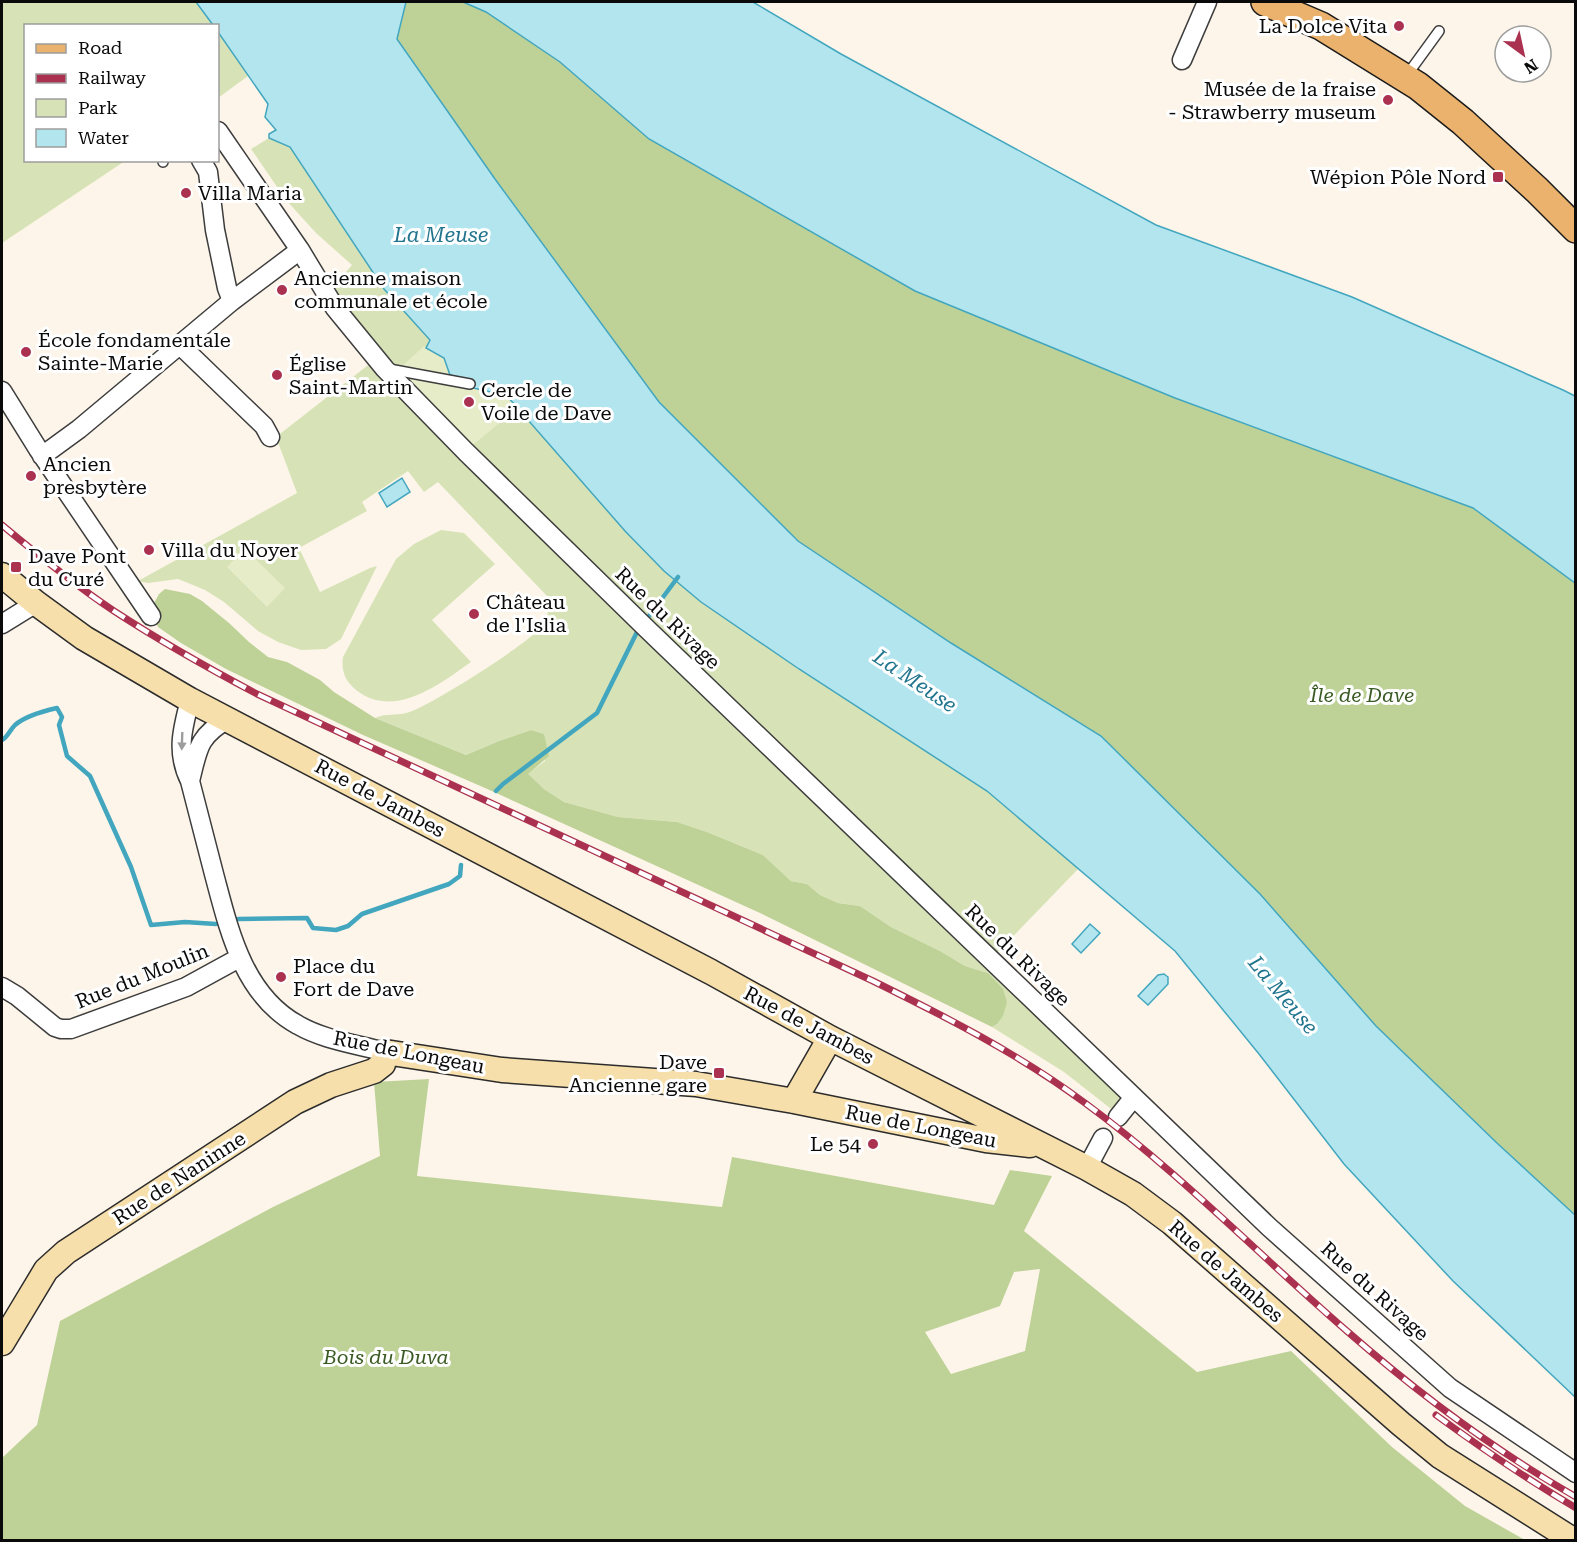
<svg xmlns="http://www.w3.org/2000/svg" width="1577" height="1542" font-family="'Roboto Serif',serif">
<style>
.green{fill:#d7e3b7}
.forest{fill:#bed298;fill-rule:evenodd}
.pitch{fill:#e6ebc8}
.water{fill:#b3e5ef;stroke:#42a6be;stroke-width:1.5}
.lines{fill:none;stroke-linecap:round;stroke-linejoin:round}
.stream{stroke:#42a6be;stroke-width:4.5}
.lane-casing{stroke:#3d3d3d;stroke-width:12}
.street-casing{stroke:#3d3d3d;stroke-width:21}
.secondary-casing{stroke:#2c2c2c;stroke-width:27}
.primary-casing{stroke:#1b1b1b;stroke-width:30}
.lane{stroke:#fff;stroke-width:9}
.street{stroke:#fff;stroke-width:18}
.secondary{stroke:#f7dfab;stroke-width:24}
.primary{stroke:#eab26c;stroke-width:27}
.rail-casing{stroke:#ab3150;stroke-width:7}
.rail{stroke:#fff;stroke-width:4.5;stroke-dasharray:14;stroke-linecap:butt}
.oneway{fill:#9d9d9d}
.poi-dot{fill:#ab3150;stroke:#fff;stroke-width:2}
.labels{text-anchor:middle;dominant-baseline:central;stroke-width:6;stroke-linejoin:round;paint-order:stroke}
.poi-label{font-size:20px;fill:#0a0a0a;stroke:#fff;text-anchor:start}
.street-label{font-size:20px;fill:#0a0a0a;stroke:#fff}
.park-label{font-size:20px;font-style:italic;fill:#395a22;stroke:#fff}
.water-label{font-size:21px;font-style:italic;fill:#21758e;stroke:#fff}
</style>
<rect width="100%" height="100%" fill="#fdf5e9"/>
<path class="green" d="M 2,2 L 196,2 L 213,25 L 26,26 L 26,160 L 125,161 L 2,243 Z
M 218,32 L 248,76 L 218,98 Z
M 269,138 L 290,147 L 384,289 L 431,340 L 507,396 L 625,531 L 664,571 L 701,602 L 799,669 L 987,791 L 1079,868 L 995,955 L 469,448 L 383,353 L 333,290 L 332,288 L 352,265 L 316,233 L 286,200 L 251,149 Z
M 372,362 L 1125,1098 L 1115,1112 L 1064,1072 L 992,1027 L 997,1024 L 988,973 L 965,966 L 940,951 L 891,927 L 860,906 L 838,903 L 820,895 L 807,884 L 791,881 L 763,855 L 707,832 L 677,822 L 618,817 L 564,802 L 544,789 L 527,774 L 545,761 L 544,734 L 531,730 L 499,741 L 466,755 L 375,718 C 385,713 396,716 406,713 C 426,709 536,639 545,623 C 549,613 548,606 547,596 L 438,482 L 424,492 L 408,471 L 362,502 L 367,511 L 299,548 L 320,592 L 370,568 L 377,566 L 341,639 L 326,649 L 301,650 L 278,642 L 258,631 L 224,602 L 205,590 L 188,583 L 178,579 L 148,583 L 138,581 L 297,493 L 276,437 Z
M 441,530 L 464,533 L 495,564 L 432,620 L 471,662 C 440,684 394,720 356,690 C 345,681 341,671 343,657 L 396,559 L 414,544 Z"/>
<path class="forest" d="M 406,2 L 463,2 L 486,12 L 560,62 L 1175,398 L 1473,508 L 1575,583 L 1575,1215 L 1498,1144 L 1376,1026 L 1260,894 L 1101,736 L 951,643 L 798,541 L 659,402 L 495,179 L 397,38 Z
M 165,589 L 190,594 L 202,601 L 229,623 L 249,642 L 268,657 L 287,662 L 320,680 L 334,692 L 375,718 L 466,755 L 499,741 L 531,730 L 544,734 L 549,756 L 528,774 L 544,789 L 564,802 L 618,817 L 677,822 L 707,832 L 763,855 L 791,881 L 807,884 L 820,895 L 838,903 L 860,906 L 891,927 L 940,951 L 965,966 L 988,973 L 1003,989 L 1007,1002 L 1003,1016 L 997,1024 L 992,1027 L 760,913 L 485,788 L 363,735 L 226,669 L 181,643 L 158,627 L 153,616 L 153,605 L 159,594 Z
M 429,1079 L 417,1176 L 722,1207 L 732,1157 L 994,1205 L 1010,1170 L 1052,1176 L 1024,1231 L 1197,1372 L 1291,1351 L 1392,1447 L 1465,1506 L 1525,1540 L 2,1540 L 2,1458 L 37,1425 L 60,1321 L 273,1207 L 380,1156 L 374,1082 ZM 1040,1269 L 1025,1351 L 951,1374 L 925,1332 L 1000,1306 L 1014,1272 Z"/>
<path class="pitch" d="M 424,346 L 444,358 L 470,380 L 470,387 L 507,396 L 518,408 L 469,448 L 400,377 L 400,368 Z
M 245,549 L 285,588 L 267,607 L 227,567 Z"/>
<path class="water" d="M 196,2 L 406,2 L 397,39 L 495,179 L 659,402 L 798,541 L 951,643 L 1101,736 L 1260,894 L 1376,1026 L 1498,1144 L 1575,1215 L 1575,1397 L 1453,1281 L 1344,1164 L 1259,1054 L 1175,951 L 987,791 L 799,669 L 701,602 L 664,571 L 625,531 L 507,396 L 469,387 L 470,380 L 450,375 L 444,358 L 426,348 L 430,340 L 384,289 L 290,147 L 269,138 L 269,134 L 276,130 L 265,117 L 268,104 L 218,32 L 218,26 L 213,25 Z
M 463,2 L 753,2 L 841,54 L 1156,225 L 1352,297 L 1563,390 L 1575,396 L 1575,583 L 1473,508 L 1175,398 L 915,291 L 649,139 L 560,62 L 486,12 Z
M 402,478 L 410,492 L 387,507 L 379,493 Z
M 1090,924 L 1100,933 L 1081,953 L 1072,944 Z
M 1164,974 L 1168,977 L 1168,984 L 1148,1005 L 1138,996 L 1158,975 Z"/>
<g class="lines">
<path class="stream" d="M 649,616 L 678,577
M 2,740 C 8,737 9,731 15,725 C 25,716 44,711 57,708 L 62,717 L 59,725 L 67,756 L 90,776 L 131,867 L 151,925 L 185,922 L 216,924
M 496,791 L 503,784 L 597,713 L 638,630
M 238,919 L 307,918 L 313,928 L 336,930 L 348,926 L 362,914 L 449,884 L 460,876 L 461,865"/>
<g class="lane-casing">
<path id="lane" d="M 1407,75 L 1439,31
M 163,160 L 163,162
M 389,369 L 470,384"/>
</g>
<g class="street-casing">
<path id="street" d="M 1182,60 L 1207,2
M 218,131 L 300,250 L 335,308 L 385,369 L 466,452 L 646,628 L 1269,1227 L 1450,1388 L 1576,1473
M 201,160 L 208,172 L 215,230 L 227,288 L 232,301
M 180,345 L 264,426 L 270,437
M 2,391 L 38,449 L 151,616
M 42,456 L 79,429 L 232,301 L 300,250
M 2,624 L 36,603
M 190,700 C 182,730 176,753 190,781 C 198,812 206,843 214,874 C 229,930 243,995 298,1025 C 324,1040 356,1044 385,1052
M 190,781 C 198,749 198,736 228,719
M 2,987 L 17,996 L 55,1027 L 61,1029 L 71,1029 L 186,987 L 239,958
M 1118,1117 L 1134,1097
M 1087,1168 L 1103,1138"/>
</g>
<g class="secondary-casing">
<path id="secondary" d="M 2,575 L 36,603 L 84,638 L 190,700 L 711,972 L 830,1038 L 1087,1168 L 1133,1194 L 1172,1223 L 1401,1424 L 1440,1456 L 1573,1540
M 794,1101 L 830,1038
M 2,1343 L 46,1270 L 66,1252 L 295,1102 L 331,1085 L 374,1071 L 383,1064 L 385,1052 L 502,1070 L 696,1084 L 794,1101 L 986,1140 L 1030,1145"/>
</g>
<g class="primary-casing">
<path id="primary" d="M 1265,2 L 1321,26 L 1418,86 L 1463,122 L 1537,190 L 1576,229"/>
</g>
<use href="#lane" class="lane"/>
<use href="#street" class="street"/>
<use href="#secondary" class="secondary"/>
<use href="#primary" class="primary"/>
<g class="rail-casing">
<path id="rail" d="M 2,525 C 38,555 75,585 114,611 C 160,641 208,668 257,694 L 873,981 C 946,1017 1019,1054 1085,1103 C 1179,1172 1260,1256 1348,1332 C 1419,1394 1494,1450 1576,1497
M 1436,1415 C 1481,1448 1527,1479 1576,1508"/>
</g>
<use href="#rail" class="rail"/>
</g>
<defs><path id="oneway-solid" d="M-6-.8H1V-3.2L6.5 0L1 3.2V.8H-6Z" transform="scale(1.5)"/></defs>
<use class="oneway" href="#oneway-solid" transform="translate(182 741) rotate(92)"/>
<g class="poi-dot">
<circle cx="1399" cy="26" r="6"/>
<circle cx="1388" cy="100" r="6"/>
<rect x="1492" y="171" width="12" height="12" rx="3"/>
<circle cx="186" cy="193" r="6"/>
<circle cx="282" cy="290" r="6"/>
<circle cx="26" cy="352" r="6"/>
<circle cx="277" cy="375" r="6"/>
<circle cx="469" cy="402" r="6"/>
<circle cx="31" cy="476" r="6"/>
<circle cx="149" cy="550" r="6"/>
<rect x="10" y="561" width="12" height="12" rx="3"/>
<circle cx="474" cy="614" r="6"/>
<circle cx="281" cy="977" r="6"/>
<rect x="713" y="1067" width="12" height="12" rx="3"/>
<circle cx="873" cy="1144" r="6"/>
</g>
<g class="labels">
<g class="poi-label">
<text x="1387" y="26" text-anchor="end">La Dolce Vita</text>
<text x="1376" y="89" text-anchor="end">Musée de la fraise<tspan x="1376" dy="23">- Strawberry museum</tspan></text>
<text x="1486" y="177" text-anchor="end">Wépion Pôle Nord</text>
<text x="198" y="193">Villa Maria</text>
<text x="294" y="278">Ancienne maison<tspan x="294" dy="23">communale et école</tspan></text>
<text x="38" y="340">École fondamentale<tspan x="38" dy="23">Sainte-Marie</tspan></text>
<text x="289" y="364">Église<tspan x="289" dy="23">Saint-Martin</tspan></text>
<text x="481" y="390">Cercle de<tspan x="481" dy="23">Voile de Dave</tspan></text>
<text x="43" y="464">Ancien<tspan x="43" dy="23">presbytère</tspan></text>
<text x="161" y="550">Villa du Noyer</text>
<text x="28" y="556">Dave Pont<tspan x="28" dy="23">du Curé</tspan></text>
<text x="486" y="602">Château<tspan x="486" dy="23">de l'Islia</tspan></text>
<text x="293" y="966">Place du<tspan x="293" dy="23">Fort de Dave</tspan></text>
<text x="707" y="1062" text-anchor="end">Dave<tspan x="707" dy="23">Ancienne gare</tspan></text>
<text x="861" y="1144" text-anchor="end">Le 54</text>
</g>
<g class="street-label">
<text transform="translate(668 618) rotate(44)">Rue du Rivage</text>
<text transform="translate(380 798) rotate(28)">Rue de Jambes</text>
<text transform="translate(1018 955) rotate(44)">Rue du Rivage</text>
<text transform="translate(142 976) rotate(-22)">Rue du Moulin</text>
<text transform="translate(809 1025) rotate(28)">Rue de Jambes</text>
<text transform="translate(409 1052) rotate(11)">Rue de Longeau</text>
<text transform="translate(921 1126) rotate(11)">Rue de Longeau</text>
<text transform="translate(179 1178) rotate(-33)">Rue de Naninne</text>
<text transform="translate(1226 1271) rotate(41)">Rue de Jambes</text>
<text transform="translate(1375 1291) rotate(42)">Rue du Rivage</text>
</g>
<g class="park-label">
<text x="1362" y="695">Île de Dave</text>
<text x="386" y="1357">Bois du Duva</text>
</g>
<g class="water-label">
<text x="441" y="235">La Meuse</text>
<text transform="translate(915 681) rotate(34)">La Meuse</text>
<text transform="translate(1283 995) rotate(50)">La Meuse</text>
</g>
</g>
<rect width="1577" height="1542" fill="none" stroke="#0a0a0a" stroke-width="6"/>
<rect x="24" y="24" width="195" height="138" fill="#ffffff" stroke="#9d9d9d" stroke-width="1.5"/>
<rect x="36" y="44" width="30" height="9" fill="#eab26c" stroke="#9d9d9d" stroke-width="1.5"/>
<text x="78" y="54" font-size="18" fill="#0a0a0a">Road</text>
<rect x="36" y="74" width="30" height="9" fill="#ab3150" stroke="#9d9d9d" stroke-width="1.5"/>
<text x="78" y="84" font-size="18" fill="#0a0a0a">Railway</text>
<rect x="36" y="99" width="30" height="18" fill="#d7e3b7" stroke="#9d9d9d" stroke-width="1.5"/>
<text x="78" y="114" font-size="18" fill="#0a0a0a">Park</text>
<rect x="36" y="129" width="30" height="18" fill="#b3e5ef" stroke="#9d9d9d" stroke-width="1.5"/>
<text x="78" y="144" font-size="18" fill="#0a0a0a">Water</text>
<g transform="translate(1523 54) rotate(147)"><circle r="28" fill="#ffffff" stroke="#9d9d9d" stroke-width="1.5"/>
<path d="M0-4.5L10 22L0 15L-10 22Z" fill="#ab3150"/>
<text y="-9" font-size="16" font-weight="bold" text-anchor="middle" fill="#0a0a0a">N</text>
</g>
</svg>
